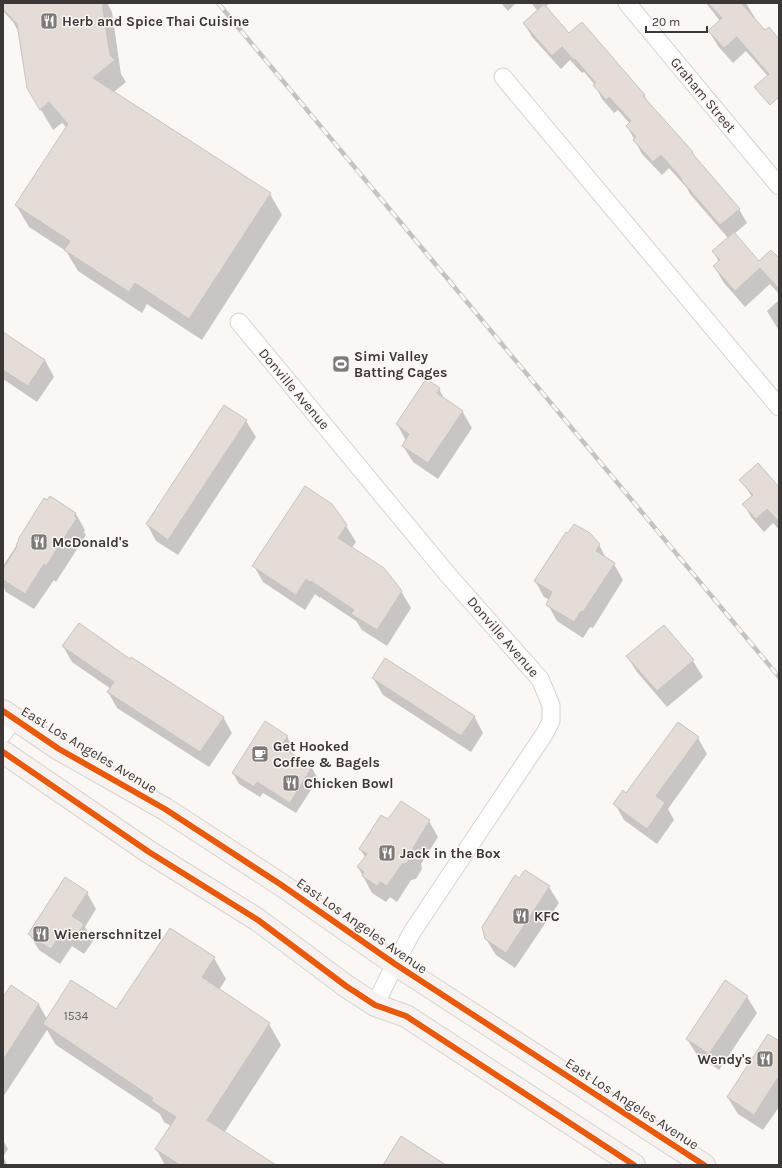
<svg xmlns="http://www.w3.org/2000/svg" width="782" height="1168" font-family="Karla,sans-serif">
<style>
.shadow{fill:#0003}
.building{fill:#e4ddd7;stroke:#c6c3c1}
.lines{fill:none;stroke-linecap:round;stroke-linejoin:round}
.street-casing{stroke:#d6d3d1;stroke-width:19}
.primary-casing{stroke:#d6d4d3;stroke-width:24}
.street{stroke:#fefefe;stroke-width:17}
.primary{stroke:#f7f2ef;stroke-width:22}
.rail-casing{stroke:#c4c3c3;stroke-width:4.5}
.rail{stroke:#fdf6f3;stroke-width:3;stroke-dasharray:9;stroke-linecap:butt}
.cycleway-casing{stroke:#fdf6f3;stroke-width:8}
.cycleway{stroke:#e8590c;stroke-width:6}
.labels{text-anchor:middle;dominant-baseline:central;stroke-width:3;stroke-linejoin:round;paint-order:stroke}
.number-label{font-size:12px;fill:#64605e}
.poi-label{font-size:14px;font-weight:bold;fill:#3a3736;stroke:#fdf6f3;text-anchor:start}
.street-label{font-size:14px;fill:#3a3736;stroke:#fdf6f3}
</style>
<rect width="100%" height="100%" fill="#fbf7f5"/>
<path class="shadow" d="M 3,3 L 107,3 L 112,12 L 121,74 L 126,82 L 114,92 L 270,194 L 282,215 L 202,340 L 147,304 L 142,313 L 78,271 L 66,251 L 29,227 L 16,205 L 67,128 L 62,123 L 53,130 L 28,88 L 20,34 L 13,22 L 3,11 Z
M 501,3 L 516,3 L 508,11 Z
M 531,3 L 550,3 L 545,7 L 569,34 L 582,23 L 644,95 L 649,104 L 693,153 L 696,159 L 739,209 L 747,223 L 734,234 L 759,262 L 779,260 L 779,294 L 770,284 L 745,307 L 724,283 L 714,266 L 719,262 L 713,251 L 728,238 L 690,194 L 687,188 L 669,168 L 662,175 L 642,154 L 627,126 L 630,124 L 618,110 L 614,113 L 602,99 L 595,85 L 584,72 L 582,73 L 570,60 L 561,69 L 532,37 L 524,23 L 538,11 Z
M 706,3 L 746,3 L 755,18 L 753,19 L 765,32 L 777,38 L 779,37 L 779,89 L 746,51 L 733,63 L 718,46 L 709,31 L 720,21 Z
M 779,300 L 779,331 L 767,311 Z
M 3,331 L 5,334 L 45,360 L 54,377 L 37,402 L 3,379 Z
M 439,389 L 445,400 L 462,411 L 472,428 L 438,479 L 413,462 L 403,446 L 406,441 L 397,424 Z
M 246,421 L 256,437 L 178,555 L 156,541 L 147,524 Z
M 741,480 L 779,488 L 779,530 L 773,523 L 764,532 L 751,517 L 744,504 L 752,497 Z
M 76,514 L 85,530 L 84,532 L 86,535 L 56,582 L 54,580 L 34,609 L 6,592 L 3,586 L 3,566 L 20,540 Z
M 346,526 L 356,542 L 352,548 L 401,591 L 411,608 L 387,646 L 362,630 L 356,621 L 320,597 L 320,598 L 315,594 L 305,610 L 263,582 L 254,566 Z
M 599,545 L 607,560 L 614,564 L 623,580 L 593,628 L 590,627 L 583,638 L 557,621 L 548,605 L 550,600 L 544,597 L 535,581 Z
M 63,646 L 130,660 L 223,717 L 232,733 L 209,767 L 117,708 L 108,692 L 111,689 L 72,662 Z
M 627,656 L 693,661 L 703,677 L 667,707 L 637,672 Z
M 373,678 L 474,716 L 483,733 L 471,752 L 383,695 Z
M 287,737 L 293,748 L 290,753 L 312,768 L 318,779 L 296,813 L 263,793 L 260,797 L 239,784 L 233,773 Z
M 698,738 L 707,754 L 668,809 L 674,820 L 657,844 L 624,820 L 615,804 Z
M 389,821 L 429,821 L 438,837 L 421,864 L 422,869 L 416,879 L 411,880 L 397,902 L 390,897 L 386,902 L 372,893 L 358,867 L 365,857 L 360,849 Z
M 519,879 L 549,887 L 559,903 L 515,968 L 496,955 L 486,939 Z
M 87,893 L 96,909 L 85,927 L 93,941 L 84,954 L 72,946 L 60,964 L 39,950 L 29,934 Z
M 214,958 L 226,979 L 219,990 L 269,1024 L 281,1045 L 224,1133 L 272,1165 L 165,1165 L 156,1149 L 171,1126 L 164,1122 L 160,1114 L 56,1045 L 47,1030 L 3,1097 L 3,999 L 11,986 L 39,1005 L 47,1019 L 116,1010 Z
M 747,997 L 757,1013 L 719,1070 L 697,1055 L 687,1039 Z
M 779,1042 L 779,1107 L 763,1130 L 738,1114 L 728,1098 Z
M 3,1140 L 8,1149 L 3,1157 L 7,1164 L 7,1165 L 3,1165 Z"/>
<path class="building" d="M 3,3 L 102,3 L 110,55 L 115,60 L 93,78 L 271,193 L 189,319 L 135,283 L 129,292 L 64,250 L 70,241 L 15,205 L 68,124 L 49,102 L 40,110 L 27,88 L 17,24 L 3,9 Z
M 708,3 L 741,3 L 765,30 L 769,27 L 779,39 L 779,97 L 770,105 L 754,87 L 769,74 L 737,37 L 724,48 L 708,31 L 722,18 Z
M 544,4 L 569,33 L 582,22 L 645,95 L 643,96 L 693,152 L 692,153 L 740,209 L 720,225 L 681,180 L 682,179 L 661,155 L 653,162 L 633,140 L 636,137 L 626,126 L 631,121 L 609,97 L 606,100 L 593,85 L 596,83 L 575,59 L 574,60 L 562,47 L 552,56 L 523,23 Z
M 734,232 L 759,261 L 771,250 L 779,258 L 779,289 L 760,268 L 735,291 L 713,266 L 720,260 L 712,251 Z
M 3,332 L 45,360 L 28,386 L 3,370 Z
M 426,379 L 440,388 L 437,393 L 463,411 L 428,463 L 402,446 L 409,434 L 396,424 Z
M 224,405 L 247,420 L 168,540 L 146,524 Z
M 758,463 L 779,487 L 779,522 L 767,509 L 756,519 L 742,504 L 753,495 L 739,480 Z
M 305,486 L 332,504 L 347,525 L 338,538 L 384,568 L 402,591 L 377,630 L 351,614 L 354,610 L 311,581 L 310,582 L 306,579 L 296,595 L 252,566 Z
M 50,496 L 76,513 L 74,516 L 77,518 L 46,566 L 44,564 L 25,594 L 3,580 L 3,569 L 17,546 L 16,545 L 19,540 L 18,539 L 19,538 L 44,498 L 47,500 Z
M 574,524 L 590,533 L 600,544 L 596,551 L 615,563 L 583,612 L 581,611 L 574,622 L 546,605 L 552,592 L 534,581 L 566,532 L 568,533 Z
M 79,623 L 130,659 L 131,657 L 224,717 L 200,752 L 107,692 L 114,682 L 62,646 Z
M 664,625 L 694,660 L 657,691 L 626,656 Z
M 385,658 L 475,716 L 461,736 L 372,678 Z
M 265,721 L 288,736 L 281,746 L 312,767 L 290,803 L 257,782 L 254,787 L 232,773 Z
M 678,722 L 699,737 L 656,796 L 665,803 L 647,829 L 613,804 L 623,790 L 626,793 Z
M 401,801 L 430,820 L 413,848 L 413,852 L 407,863 L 402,864 L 387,886 L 380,882 L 377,886 L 362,876 L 364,872 L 357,867 L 367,854 L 359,849 L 381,815 L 388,819 Z
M 525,870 L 550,886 L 506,953 L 485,939 L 482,927 L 515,875 L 519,878 Z
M 65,877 L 88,892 L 72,916 L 84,924 L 75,938 L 63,930 L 51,949 L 28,934 Z
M 170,928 L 215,957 L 202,977 L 270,1023 L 207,1120 L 276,1165 L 180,1165 L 155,1149 L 176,1117 L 151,1101 L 153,1098 L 43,1024 L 71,980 L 116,1009 Z
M 725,980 L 748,996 L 709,1054 L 686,1039 Z
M 11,985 L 39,1004 L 3,1060 L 3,997 Z
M 768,1034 L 779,1041 L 779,1076 L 754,1115 L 727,1097 Z
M 401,1136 L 446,1165 L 383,1165 Z"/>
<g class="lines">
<g class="street-casing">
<path id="street" d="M 627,3 L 779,186
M 503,77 L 779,407
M 239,322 L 449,576 L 540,679 L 551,705 L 551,721 L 545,733 L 412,932 L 395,964 L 375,1005
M 3,734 L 13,718"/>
</g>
<g class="primary-casing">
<path id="primary" d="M 3,711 L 59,749 L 165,809 L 280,884 L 395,964 L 704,1165
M 3,752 L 149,852 L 258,920 L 346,986 L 375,1005 L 406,1016 L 634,1165"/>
</g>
<use href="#street" class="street"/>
<use href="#primary" class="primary"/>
<g class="rail-casing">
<path id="rail" d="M 218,3 L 779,677"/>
</g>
<use href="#rail" class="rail"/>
<g class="cycleway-casing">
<path id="cycleway" d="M 3,711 L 59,749 L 165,809 L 280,884 L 395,964 L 704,1165
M 3,752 L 149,852 L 258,920 L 346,986 L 375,1005 L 406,1016 L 634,1165"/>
</g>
<use href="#cycleway" class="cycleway"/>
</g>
<defs>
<g id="restaurant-square" transform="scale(0.9)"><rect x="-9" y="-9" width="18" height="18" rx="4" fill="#7e7a79" stroke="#fdf6f3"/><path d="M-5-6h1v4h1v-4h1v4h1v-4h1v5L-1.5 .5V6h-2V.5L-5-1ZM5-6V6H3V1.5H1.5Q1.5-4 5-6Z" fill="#fff"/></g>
<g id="stadium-square" transform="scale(0.9)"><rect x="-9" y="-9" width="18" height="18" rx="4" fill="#7e7a79" stroke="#fdf6f3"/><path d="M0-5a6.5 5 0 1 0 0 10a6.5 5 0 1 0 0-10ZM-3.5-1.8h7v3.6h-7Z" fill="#fff"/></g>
<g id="cafe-square" transform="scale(0.9)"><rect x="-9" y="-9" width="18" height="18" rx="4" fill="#7e7a79" stroke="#fdf6f3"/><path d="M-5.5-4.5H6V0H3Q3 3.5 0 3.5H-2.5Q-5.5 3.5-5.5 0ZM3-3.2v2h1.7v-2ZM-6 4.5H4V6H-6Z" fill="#fff"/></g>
</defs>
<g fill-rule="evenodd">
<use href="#restaurant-square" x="49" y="21"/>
<use href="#stadium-square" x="341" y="364"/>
<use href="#restaurant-square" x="39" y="542"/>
<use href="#cafe-square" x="260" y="754"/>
<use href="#restaurant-square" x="291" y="783"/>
<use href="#restaurant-square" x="387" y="853"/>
<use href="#restaurant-square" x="521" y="916"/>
<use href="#restaurant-square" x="41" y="934"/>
<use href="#restaurant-square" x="765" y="1059"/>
</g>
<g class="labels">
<g class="number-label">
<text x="76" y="1016">1534</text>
</g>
<g class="poi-label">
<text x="62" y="21">Herb and Spice Thai Cuisine</text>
<text x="354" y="356">Simi Valley<tspan x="354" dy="16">Batting Cages</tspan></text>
<text x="52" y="542">McDonald's</text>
<text x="273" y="746">Get Hooked<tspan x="273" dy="16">Coffee &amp; Bagels</tspan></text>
<text x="304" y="783">Chicken Bowl</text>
<text x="400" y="853">Jack in the Box</text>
<text x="534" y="916">KFC</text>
<text x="54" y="934">Wienerschnitzel</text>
<text x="752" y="1059" text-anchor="end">Wendy's</text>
</g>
<g class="street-label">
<text transform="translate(703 95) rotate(50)">Graham Street</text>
<text transform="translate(294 389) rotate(50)">Donville Avenue</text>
<text transform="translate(503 637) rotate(49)">Donville Avenue</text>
<text transform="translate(89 750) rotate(31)">East Los Angeles Avenue</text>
<text transform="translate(362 926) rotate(35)">East Los Angeles Avenue</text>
<text transform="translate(632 1104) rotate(33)">East Los Angeles Avenue</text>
</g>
</g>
<rect width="782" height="1168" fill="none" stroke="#3a3736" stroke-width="8"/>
<path d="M646 26v6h61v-6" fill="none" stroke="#3a3736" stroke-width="2"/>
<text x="652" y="26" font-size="12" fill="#3a3736" stroke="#fdf6f3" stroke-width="3" paint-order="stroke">20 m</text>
</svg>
